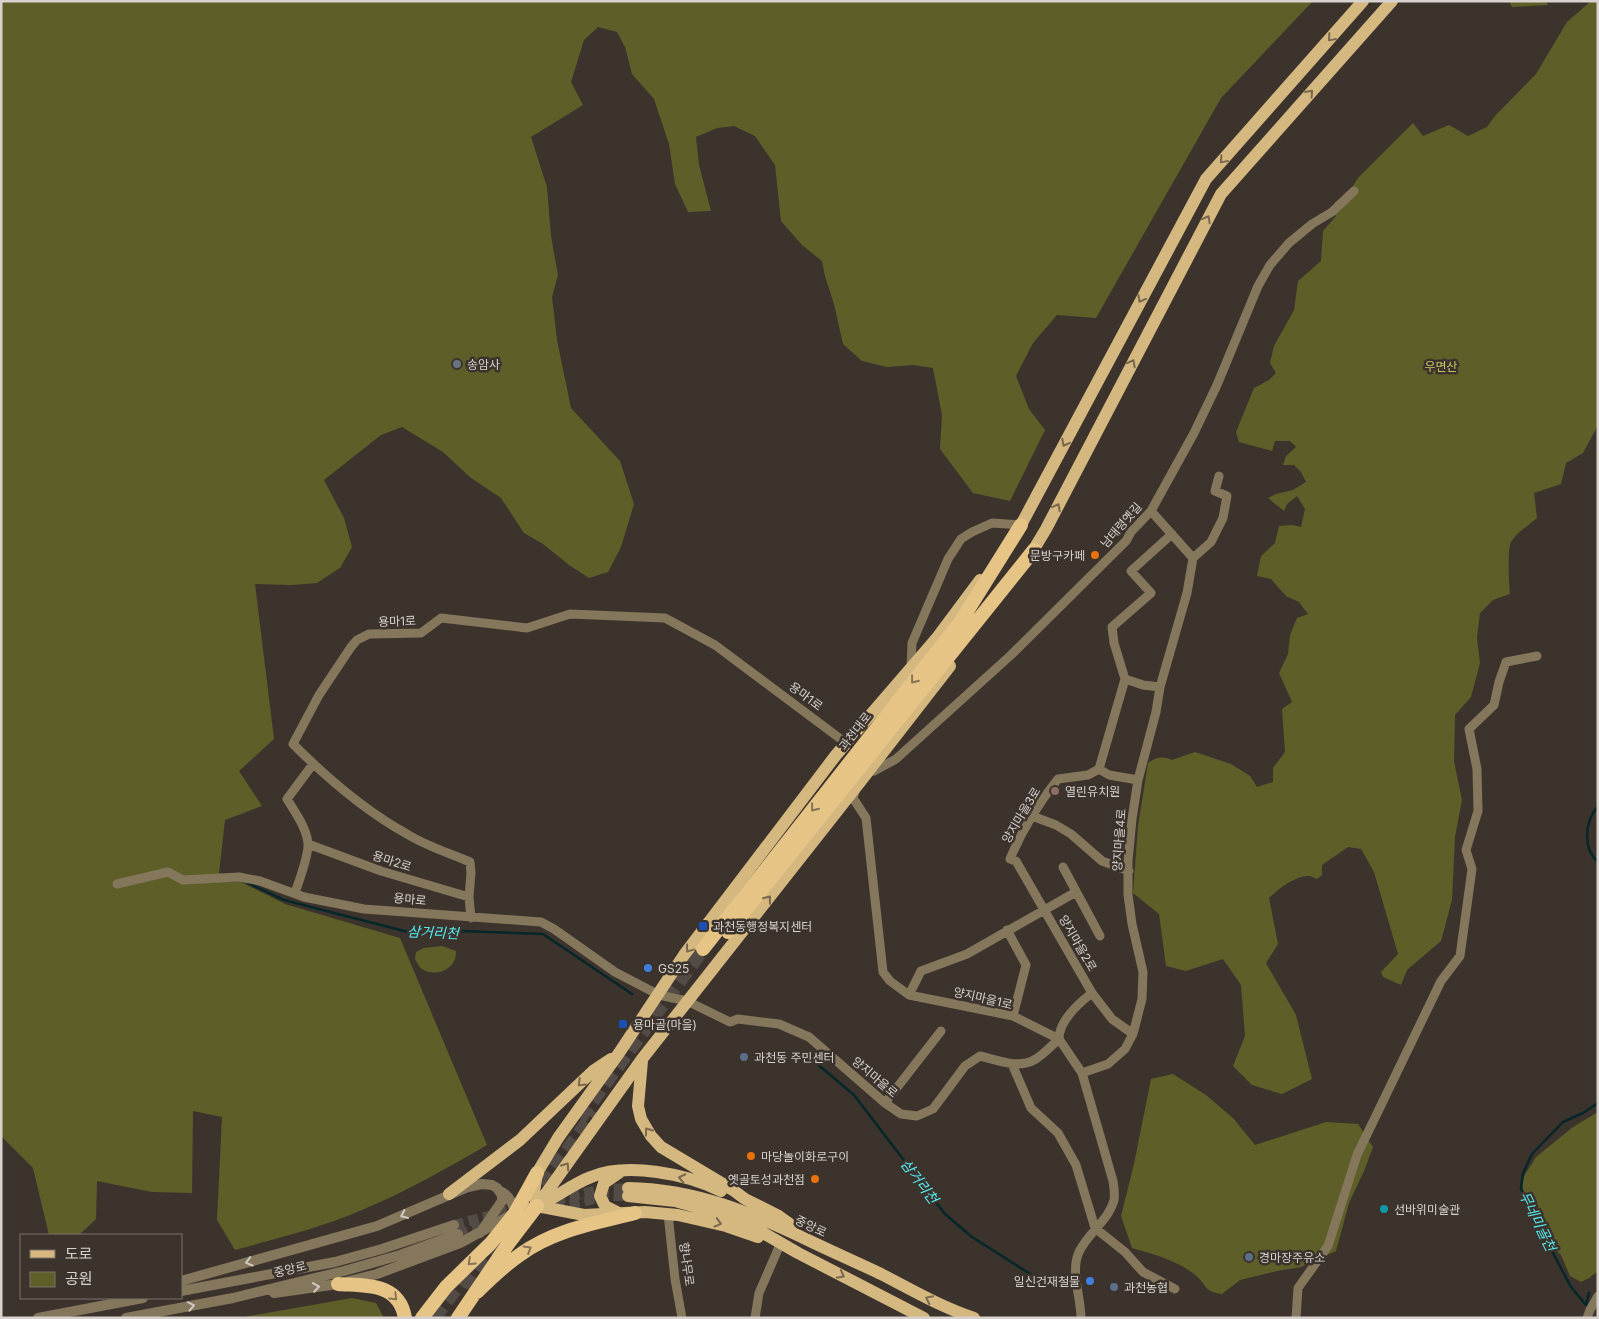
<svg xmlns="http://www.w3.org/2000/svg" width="1599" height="1319" font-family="Inter,'Noto Sans KR',sans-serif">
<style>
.green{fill:#5e5f28}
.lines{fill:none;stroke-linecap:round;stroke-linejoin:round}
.stream{stroke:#052729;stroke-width:2.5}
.tertiary-tunnel{stroke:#534b45;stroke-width:10;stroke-dasharray:10 5;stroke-linecap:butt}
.trunk-tunnel{stroke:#534b45;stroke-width:14;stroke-dasharray:14 7;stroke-linecap:butt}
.minor{stroke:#85775c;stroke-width:9}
.tertiary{stroke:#85775c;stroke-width:10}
.primary{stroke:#d5b87f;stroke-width:12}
.trunk{stroke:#e5c486;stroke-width:14}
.oneway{stroke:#79684e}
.oneway2{stroke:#887455}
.oneway3{stroke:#cfc9c3}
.worship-dot{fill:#6b7280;stroke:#3c332d;stroke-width:2}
.food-dot{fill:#e8710a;stroke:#3c332d;stroke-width:2}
.education-dot{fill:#8d6e63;stroke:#3c332d;stroke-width:2}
.transit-dot{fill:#1a4fb4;stroke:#3c332d;stroke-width:2}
.shop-dot{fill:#3f7fe0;stroke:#3c332d;stroke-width:2}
.service-dot{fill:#5c6f8a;stroke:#3c332d;stroke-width:2}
.culture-dot{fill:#0f9aa8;stroke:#3c332d;stroke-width:2}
.labels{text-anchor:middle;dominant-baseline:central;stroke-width:5;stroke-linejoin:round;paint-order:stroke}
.poi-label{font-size:12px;fill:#d7d2ce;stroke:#3c332d;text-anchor:start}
.park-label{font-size:12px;fill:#c4c761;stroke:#3c332d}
.street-label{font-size:12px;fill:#d7d2ce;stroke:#3c332d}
.water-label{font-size:14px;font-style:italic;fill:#54ecf4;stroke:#3c332d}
</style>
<rect width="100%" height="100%" fill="#3c332d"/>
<path class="green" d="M 1,1 L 1313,1 L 1221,98 L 1096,318 L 1057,315 L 1033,343 L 1016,376 L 1029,409 L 1045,430 L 1010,501 L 973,493 L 940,449 L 942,415 L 933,368 L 913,365 L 887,367 L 862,361 L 843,344 L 834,304 L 825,276 L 822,261 L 802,245 L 781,221 L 775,165 L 755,136 L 734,126 L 717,128 L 696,137 L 699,165 L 711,211 L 688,212 L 675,184 L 669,144 L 654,99 L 632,74 L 625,47 L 617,32 L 598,27 L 584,40 L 571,82 L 583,105 L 531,137 L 547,187 L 551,236 L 558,275 L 552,297 L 557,340 L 571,408 L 620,461 L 634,504 L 621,547 L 608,572 L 589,578 L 569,565 L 543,544 L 524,533 L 501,498 L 471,478 L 443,452 L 402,427 L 381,435 L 324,480 L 344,518 L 352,547 L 340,568 L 317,583 L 292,585 L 255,584 L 274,739 L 239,771 L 262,806 L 225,820 L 218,882 L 241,882 L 285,904 L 400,938 L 487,1145 C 446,1169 405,1192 362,1210 C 321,1228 277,1238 235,1250 L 217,1220 L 222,1117 L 193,1111 L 192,1193 L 152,1192 L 97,1181 L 96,1219 L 79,1235 L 49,1235 L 33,1168 L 1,1136 Z
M 1509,1 L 1545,1 L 1548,5 L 1512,7 Z
M 1591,1 L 1598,1 L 1598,425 L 1583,453 L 1566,463 L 1561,484 L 1534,493 L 1537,518 C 1529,525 1516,533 1511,542 C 1507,550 1509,585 1510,594 L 1493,600 L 1480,613 L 1477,638 L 1480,663 L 1471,697 L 1455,715 L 1454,761 L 1462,800 L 1455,837 L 1452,900 L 1441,941 L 1407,970 L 1401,985 L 1383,977 L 1381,972 L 1398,954 L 1374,872 L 1361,849 L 1348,847 L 1322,865 L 1322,875 L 1317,879 C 1317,879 1310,876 1310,876 C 1296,875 1278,889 1269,898 L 1278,944 L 1266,963 L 1296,1015 L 1312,1079 L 1282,1094 L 1252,1085 L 1233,1066 L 1245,1036 L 1241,985 L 1223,959 L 1186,971 L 1166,966 L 1159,914 L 1133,893 L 1138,826 L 1148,763 C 1157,757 1162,756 1172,760 L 1195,752 L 1231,764 L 1250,776 L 1257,787 L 1273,782 L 1273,768 L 1285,752 L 1282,709 L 1292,702 L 1279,673 L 1288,654 L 1290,635 L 1297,618 L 1308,614 L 1299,602 L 1286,596 L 1271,579 L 1257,576 L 1261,556 L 1275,543 L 1279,526 L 1292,525 L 1301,527 L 1305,509 L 1297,496 L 1287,504 L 1284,511 L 1268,498 L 1276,494 L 1293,490 L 1306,482 L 1301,472 L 1294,465 L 1283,465 L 1286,456 L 1296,447 L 1290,441 L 1275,441 L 1272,451 L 1239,442 L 1236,432 L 1254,388 L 1269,380 L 1276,373 L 1270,363 L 1274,346 L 1294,310 L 1298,281 L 1321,261 L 1323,231 L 1336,216 L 1334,203 L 1349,192 L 1358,178 L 1413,123 L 1423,136 L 1449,125 L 1468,136 L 1487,127 L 1495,116 L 1536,74 L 1567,22 Z
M 442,946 L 456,951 C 457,969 436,978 422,969 C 419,967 417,962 415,959 L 416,952 L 424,948 Z
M 1173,1074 L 1206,1095 L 1233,1118 L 1255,1145 L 1326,1122 L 1358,1124 L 1373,1147 L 1364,1171 L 1349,1203 L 1336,1251 L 1301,1267 L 1277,1271 L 1240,1280 L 1222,1294 C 1202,1291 1208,1285 1194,1274 C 1176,1260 1153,1254 1132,1248 L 1121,1216 L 1134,1164 L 1151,1079 Z
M 1598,1112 L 1598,1271 L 1589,1278 L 1581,1282 L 1570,1276 L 1561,1255 L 1545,1240 L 1531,1206 L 1524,1194 L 1521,1181 L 1536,1157 L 1573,1127 Z
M 352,1298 L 376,1303 L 384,1318 L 238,1318 Z"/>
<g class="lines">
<path class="stream" d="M 1598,806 C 1585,821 1582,848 1598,862
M 248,883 L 284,900 L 408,932 L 461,931 L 543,934 L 632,994
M 816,1063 L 854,1095 L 945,1214 L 972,1237 L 1041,1281
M 1586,1305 L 1571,1287 L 1527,1204 L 1521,1188 L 1523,1173 L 1532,1154 L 1563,1122 L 1583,1113 L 1598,1103
M 1586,1305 L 1589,1293"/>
<path class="tertiary-tunnel" d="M 555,1200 L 598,1190 L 628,1188
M 555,1208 L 608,1196 L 628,1196
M 454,1225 L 519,1208
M 458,1234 L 486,1227"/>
<path class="trunk-tunnel" d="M 580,1118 L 703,949
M 530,1202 L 595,1112
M 467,1289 L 516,1221
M 434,1318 L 469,1271"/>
<path class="minor" d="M 1193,558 L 1211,542 L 1223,518 L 1227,496 L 1215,491 L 1219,476
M 911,667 L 912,643 L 948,559 L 961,539 L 972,532 L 992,523 L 1021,525
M 1160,687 L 1143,685 L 1125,679 L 1114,643 L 1112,627 L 1151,593 L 1131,571 L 1172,534
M 1099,769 L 1125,679
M 869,771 L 874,771 L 896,759 L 1011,655 L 1126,541 L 1131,532 L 1151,511 L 1194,433 L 1217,385 L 1258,286 L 1270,265 L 1289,243 L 1312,224 L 1332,212 L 1354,191
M 856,788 L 853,798 L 866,818 L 883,972 L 890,981 L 909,995 L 1013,1016 L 1059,1039 L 1082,1073 L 1113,1181 C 1114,1187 1115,1194 1114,1200 C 1109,1220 1088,1233 1079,1252 C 1070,1272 1081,1297 1081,1318
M 1032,816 L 1056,825 L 1071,834 L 1102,861 L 1129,871
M 308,844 L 381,871 L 469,897
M 1063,867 L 1100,936
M 117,884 L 168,872 L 183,880 L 239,877 L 260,881 L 304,897 L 364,909 L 541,922 L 554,929 L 615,972 L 659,995 L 687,1001 L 730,1022 L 738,1019 L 779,1024 L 809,1037 L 885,1103 L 901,1114 L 917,1116 L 933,1109 L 965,1066 L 980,1056 C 997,1060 1018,1069 1034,1060 C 1043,1055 1051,1046 1059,1039 C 1059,1021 1079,1003 1092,993
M 295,893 C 299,881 309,855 308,843 C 306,827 295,812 287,799 L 313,764
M 471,918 L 469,897 L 471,873 L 470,862 C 449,853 426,846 407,834 C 367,812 325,776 293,744 L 319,695 L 351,647 L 357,640 L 369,634 L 421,633 L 441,618 L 527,628 L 570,614 L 665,618 L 715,645 L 846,743
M 1007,930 L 1026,965 L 1013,1016
M 909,995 L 921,971 L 967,954 L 1076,892
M 1133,1034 L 1112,1019 L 1092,993 L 1016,861 L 1010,859 C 1022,830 1038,804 1058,779 L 1088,775 L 1099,769 L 1109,775 L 1138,780
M 1012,1064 L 1031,1108 L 1058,1133 L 1076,1165 L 1095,1228 L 1125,1252 L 1143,1272 L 1175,1289
M 1082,1073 L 1108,1064 L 1125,1049 L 1133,1034 L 1142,999 L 1143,972 L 1132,924 L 1128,895 L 1128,861 L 1132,819 L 1138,780 L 1156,712 L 1160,687 L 1187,593 L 1193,558 L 1151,511
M 885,1103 L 941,1031
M 668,1214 L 675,1279 L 682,1318
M 755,1318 L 759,1293 L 779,1247
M 1296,1318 L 1298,1288 L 1328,1246 L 1357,1155 L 1441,981 L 1460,956 L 1472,869 L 1466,850 L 1478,811 L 1477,769 L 1469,729 L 1494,705 L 1499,682 L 1506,662 L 1537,656
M 1587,1318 L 1590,1310 L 1598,1296"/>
<path class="tertiary" d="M 181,1281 L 377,1226 L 468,1187 L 482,1184 L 492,1185 L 497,1188 L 502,1195 L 502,1201 L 480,1233
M 181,1291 L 335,1262 L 382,1249 L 454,1225
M 274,1293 L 338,1284 L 377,1274 L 460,1243 L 515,1213 C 513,1203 509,1195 500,1191
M 38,1318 L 143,1298
M 126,1318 L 233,1298 L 344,1271 L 400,1255 L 458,1234"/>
<path class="primary" d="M 1016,532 L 1021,525 L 1206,179 L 1363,1
M 1028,559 L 1046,529 L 1221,194 L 1392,1
M 642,1061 L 638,1106 L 641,1119 L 651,1136 L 661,1147 L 733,1190 L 745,1199 L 777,1215 L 791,1225
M 628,1188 C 696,1189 752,1213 812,1242 C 835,1253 858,1263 881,1274 C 912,1290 941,1307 974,1318
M 449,1194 L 520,1140 L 593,1071 L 611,1059
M 628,1196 L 675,1201 L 739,1219 L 798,1253 L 924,1318
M 537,1206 L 642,1059 L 860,782 L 950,666
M 537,1206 L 534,1192 L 537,1173 L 558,1138 L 619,1053 L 684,955 L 836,755 L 936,639 L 980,580
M 537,1206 L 584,1215 L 645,1212 L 678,1215 L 726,1226 L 758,1237
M 515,1213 C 523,1210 531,1209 537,1206 C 556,1198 572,1184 591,1177 C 627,1162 688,1174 721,1191
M 619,1213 L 605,1206 L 600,1196 L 604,1183 L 620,1172"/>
<path class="trunk" d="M 728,932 L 1034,550
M 703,949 L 961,621 L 1021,525
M 338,1284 C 365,1286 399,1282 405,1318
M 477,1292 C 491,1278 505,1265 521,1254 C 554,1230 596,1223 635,1213
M 422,1318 L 446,1287 L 491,1243 L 515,1213 L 537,1173
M 458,1318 L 508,1244 L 537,1206"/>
</g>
<defs><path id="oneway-chevron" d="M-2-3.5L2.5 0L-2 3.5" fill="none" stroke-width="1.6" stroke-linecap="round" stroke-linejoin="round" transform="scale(1.25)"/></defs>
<g class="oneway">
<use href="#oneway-chevron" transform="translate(1331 38) rotate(131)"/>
<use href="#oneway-chevron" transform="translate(1310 93) rotate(-48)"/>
<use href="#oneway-chevron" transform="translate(1223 160) rotate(131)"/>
<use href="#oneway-chevron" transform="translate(1207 219) rotate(-62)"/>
<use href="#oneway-chevron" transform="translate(1141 299) rotate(118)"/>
<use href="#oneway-chevron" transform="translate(1132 363) rotate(-62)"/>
<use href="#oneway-chevron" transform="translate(1065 443) rotate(118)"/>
<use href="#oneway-chevron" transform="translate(1057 507) rotate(-62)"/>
<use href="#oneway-chevron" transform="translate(768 899) rotate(-52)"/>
<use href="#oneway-chevron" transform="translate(689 949) rotate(127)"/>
<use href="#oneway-chevron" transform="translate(581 1083) rotate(136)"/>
<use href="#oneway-chevron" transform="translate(648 1131) rotate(-126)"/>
<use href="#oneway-chevron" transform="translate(566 1166) rotate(-55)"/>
<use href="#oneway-chevron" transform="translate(682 1178) rotate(-168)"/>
<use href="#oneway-chevron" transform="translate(718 1223) rotate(15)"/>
<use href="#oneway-chevron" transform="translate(841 1275) rotate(28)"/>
<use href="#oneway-chevron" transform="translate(929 1299) rotate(-154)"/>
</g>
<g class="oneway2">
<use href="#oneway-chevron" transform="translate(914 680) rotate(128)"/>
<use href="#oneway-chevron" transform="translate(814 808) rotate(128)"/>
<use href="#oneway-chevron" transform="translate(528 1249) rotate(-31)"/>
<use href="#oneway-chevron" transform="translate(471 1262) rotate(137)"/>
<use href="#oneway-chevron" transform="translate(394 1297) rotate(44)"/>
</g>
<g class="oneway3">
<use href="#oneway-chevron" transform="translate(404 1215) rotate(156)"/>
<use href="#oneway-chevron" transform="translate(249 1262) rotate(164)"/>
<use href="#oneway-chevron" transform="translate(316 1287) rotate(-8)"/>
<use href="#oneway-chevron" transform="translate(191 1306) rotate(-11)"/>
</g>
<circle class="worship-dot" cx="457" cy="364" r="5"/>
<g class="food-dot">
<circle cx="1095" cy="555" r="5"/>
<circle cx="751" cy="1156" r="5"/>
<circle cx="815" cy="1179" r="5"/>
</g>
<circle class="education-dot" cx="1055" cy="791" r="5"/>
<g class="transit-dot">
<rect x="698" y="921" width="10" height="10" rx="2.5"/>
<rect x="618" y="1019" width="10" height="10" rx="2.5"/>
</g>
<g class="shop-dot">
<circle cx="648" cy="968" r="5"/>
<circle cx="1090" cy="1281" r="5"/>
</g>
<g class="service-dot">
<circle cx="744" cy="1057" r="5"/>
<circle cx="1249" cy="1257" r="5"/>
<circle cx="1114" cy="1287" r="5"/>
</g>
<circle class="culture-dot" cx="1384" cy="1209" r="5"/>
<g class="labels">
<g class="poi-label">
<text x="467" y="364">송암사</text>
<text x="1085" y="555" text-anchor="end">문방구카페</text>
<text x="1065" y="791">열린유치원</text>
<text x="713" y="926">과천동행정복지센터</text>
<text x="658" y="968">GS25</text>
<text x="633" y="1024">용마골(마을)</text>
<text x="754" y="1057">과천동 주민센터</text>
<text x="761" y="1156">마당놀이화로구이</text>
<text x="805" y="1179" text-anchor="end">옛골토성과천점</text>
<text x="1394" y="1209">선바위미술관</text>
<text x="1259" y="1257">경마장주유소</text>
<text x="1080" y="1281" text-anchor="end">일신건재철물</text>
<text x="1124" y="1287">과천농협</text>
</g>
<g class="park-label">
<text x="1441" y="366">우면산</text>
</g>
<g class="street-label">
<text transform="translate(1121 525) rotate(-49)">남태령옛길</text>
<text transform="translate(397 621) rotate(-2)">용마1로</text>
<text transform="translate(806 696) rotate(37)">용마1로</text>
<text transform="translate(855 731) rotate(-52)">과천대로</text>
<text transform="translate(1021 815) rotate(-59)">양지마을3로</text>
<text transform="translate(1119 840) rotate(-86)">양지마을4로</text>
<text transform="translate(392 861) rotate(18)">용마2로</text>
<text transform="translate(410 899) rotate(5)">용마로</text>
<text transform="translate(1078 943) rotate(60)">양지마을2로</text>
<text transform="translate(983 998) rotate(13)">양지마을1로</text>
<text transform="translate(875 1077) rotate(40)">양지마을로</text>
<text transform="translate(811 1226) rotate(25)">중앙로</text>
<text transform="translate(687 1264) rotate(82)">향나무로</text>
<text transform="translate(290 1269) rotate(-14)">중앙로</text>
</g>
<g class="water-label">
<text transform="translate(433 932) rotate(2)">삼거리천</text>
<text transform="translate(920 1181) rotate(53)">삼거리천</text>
<text transform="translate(1538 1221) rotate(64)">무네미골천</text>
</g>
</g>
<rect width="1599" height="1319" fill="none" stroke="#d7d2ce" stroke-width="5"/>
<rect x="20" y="1234" width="162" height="65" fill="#3c332d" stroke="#7a736d"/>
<rect x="30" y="1250" width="25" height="8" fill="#d5b87f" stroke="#7a736d"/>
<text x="65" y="1259" font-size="15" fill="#d7d2ce">도로</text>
<rect x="30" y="1272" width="25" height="15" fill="#5e5f28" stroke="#7a736d"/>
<text x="65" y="1284" font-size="15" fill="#d7d2ce">공원</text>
</svg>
